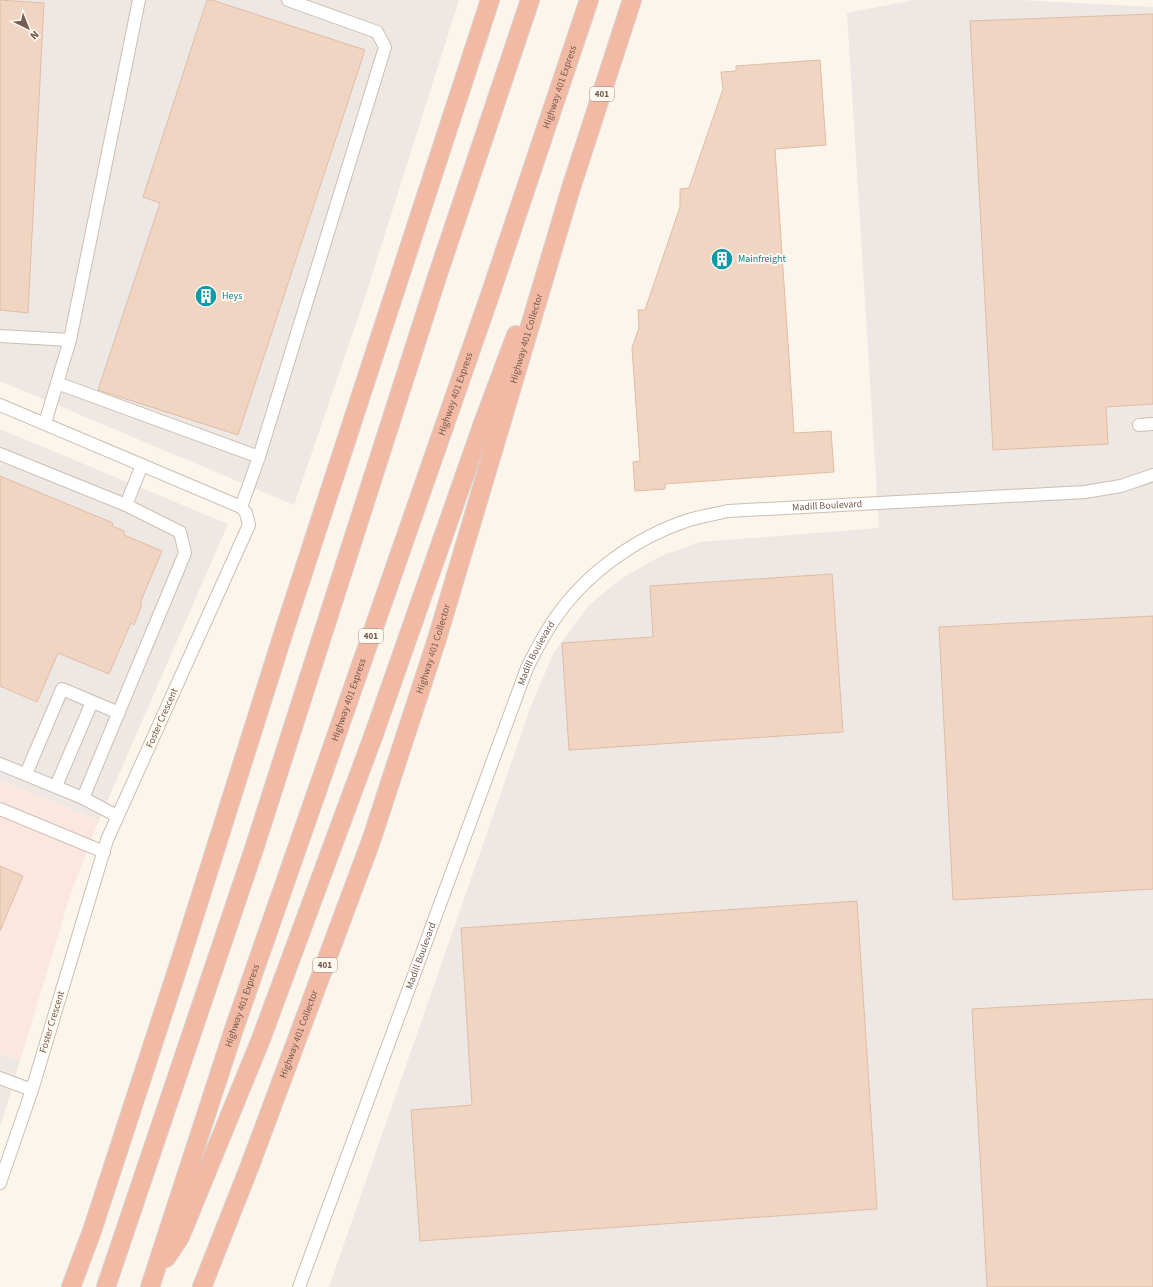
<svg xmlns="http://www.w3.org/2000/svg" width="1153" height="1287" font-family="'Source Sans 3',sans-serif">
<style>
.commercial{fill:#fbe7df}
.industrial{fill:#ede8e3}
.building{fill:#f0d5c3;stroke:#e2bba5}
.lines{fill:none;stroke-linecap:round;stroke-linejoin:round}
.minor-casing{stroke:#cebdb0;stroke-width:14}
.highway-casing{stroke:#d9d1cd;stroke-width:20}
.minor{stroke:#fff;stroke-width:12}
.highway{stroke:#f2b9a5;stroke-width:18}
.labels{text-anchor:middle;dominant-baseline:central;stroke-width:4;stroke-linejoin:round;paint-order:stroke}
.shield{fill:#fef9f1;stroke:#9f8b7f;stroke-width:1}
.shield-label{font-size:9px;font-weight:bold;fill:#765c4e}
.street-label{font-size:10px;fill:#765c4e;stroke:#fef9f1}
.culture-label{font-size:10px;fill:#0d838f;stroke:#fef9f1;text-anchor:start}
</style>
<rect width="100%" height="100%" fill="#fcf5eb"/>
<path class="commercial" d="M 0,780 L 99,820 L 69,899 L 20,1061 L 0,1053 Z"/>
<path class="industrial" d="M 0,0 L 459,0 L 365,297 L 294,505 L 0,381 Z
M 914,0 L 1020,0 L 1153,7 L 1153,1287 L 329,1287 L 531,706 L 553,654 L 588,606 L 622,578 L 661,556 L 700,542 L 879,528 L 847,13 Z
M 0,429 L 228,524 L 99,820 L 0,780 Z
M 0,1053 L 20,1061 L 0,1127 Z"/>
<path class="building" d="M 0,0 L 44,3 L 28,313 L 0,310 Z
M 207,0 L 212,0 L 365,50 L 238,435 L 98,390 L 160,203 L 143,197 Z
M 1153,14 L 1153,404 L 1106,407 L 1108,444 L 993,450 L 970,21 Z
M 820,60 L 826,145 L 775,149 L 794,433 L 831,431 L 834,472 L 665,484 L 665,489 L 635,491 L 633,462 L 640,461 L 632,348 L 639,328 L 638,310 L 645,310 L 680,207 L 680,189 L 689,188 L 723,89 L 721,72 L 736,71 L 736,66 Z
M 0,476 L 113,523 L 112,526 L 124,531 L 124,535 L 162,551 L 140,603 L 142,604 L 134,625 L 131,623 L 109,674 L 58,653 L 37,702 L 0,686 Z
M 832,574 L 843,732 L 569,750 L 562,643 L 653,637 L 650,586 Z
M 1153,616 L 1153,889 L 953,900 L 939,627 Z
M 0,866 L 23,876 L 0,931 Z
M 857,901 L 877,1209 L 420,1241 L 411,1110 L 472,1105 L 461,928 Z
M 1153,999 L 1153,1287 L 987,1287 L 972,1009 Z"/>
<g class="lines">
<g class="minor-casing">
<g id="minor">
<path d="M 0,336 L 70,340"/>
<path d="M 57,383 L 259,457 L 241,507"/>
<path d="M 0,405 L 241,507 L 246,513 L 249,525 L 107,840 L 32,1090 L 0,1183"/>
<path d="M 45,423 L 70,340 L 139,0"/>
<path d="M 1139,425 L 1153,424"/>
<path d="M 0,454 L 126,505 L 142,465"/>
<path d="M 259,457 L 385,47 L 377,32 L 288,0"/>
<path d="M 0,764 L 83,798"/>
<path d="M 26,774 L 62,689 L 119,713"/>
<path d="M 56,786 L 92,702"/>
<path d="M 0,809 L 104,852"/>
<path d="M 117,816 L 83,798 L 185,553 L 180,532 L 126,505"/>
<path d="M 0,1078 L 32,1090"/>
<path id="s1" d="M 299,1287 L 527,668 C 535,652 543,636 554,620 C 585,574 636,537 689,520 C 702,516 715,514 728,511 L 1085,492 L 1121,486 L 1153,475"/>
</g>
</g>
<g class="highway-casing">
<g id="highway">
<path d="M 166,1258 L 180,1237 L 261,1039 L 374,734 L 482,426 L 516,335"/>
<path d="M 71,1287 L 92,1231 L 182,955 L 285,628 L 490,0"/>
<path d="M 106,1287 L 254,849 L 437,277 L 530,0"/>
<path id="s2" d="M 150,1287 L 234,1029 L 490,295 L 589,0"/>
<path id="s3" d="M 202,1287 L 249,1168 L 371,841 L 437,639 L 571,188 L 632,0"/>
</g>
</g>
<use href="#minor" class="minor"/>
<use href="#highway" class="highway"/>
</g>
<defs>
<g id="building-disc" transform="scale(1.15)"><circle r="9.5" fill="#0f9aa8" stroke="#fef9f1"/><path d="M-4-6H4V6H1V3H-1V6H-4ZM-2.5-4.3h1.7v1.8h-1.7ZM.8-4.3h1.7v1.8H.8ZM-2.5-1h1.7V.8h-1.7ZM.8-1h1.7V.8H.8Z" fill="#fff"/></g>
</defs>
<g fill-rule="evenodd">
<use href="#building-disc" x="722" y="259"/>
<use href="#building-disc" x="206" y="296"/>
</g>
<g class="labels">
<g class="shield">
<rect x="590" y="87" width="24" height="14" rx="3"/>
<rect x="359" y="629" width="24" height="14" rx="3"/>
<rect x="313" y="958" width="24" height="14" rx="3"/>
</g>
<g class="shield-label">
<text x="602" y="94">401</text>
<text x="371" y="636">401</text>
<text x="325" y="965">401</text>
</g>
<g class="street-label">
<text stroke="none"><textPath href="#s2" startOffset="1268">Highway 401 Express</textPath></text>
<text stroke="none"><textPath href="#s3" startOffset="1003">Highway 401 Collector</textPath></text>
<text stroke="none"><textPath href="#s2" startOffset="944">Highway 401 Express</textPath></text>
<text stroke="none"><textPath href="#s1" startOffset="1025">Madill Boulevard</textPath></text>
<text stroke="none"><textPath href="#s3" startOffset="679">Highway 401 Collector</textPath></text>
<text stroke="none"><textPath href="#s1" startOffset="677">Madill Boulevard</textPath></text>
<text stroke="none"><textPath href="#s2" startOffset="620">Highway 401 Express</textPath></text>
<text transform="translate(162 718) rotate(-66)">Foster Crescent</text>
<text stroke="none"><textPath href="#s1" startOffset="353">Madill Boulevard</textPath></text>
<text stroke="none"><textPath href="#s2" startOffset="296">Highway 401 Express</textPath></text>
<text transform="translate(52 1022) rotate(-73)">Foster Crescent</text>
<text stroke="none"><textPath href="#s3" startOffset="271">Highway 401 Collector</textPath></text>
</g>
<g class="culture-label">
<text x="738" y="259">Mainfreight</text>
<text x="222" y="296">Heys</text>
</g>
</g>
<g transform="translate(28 28) rotate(137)" stroke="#fef9f1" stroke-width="3" paint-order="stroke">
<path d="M0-3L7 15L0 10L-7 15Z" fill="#765c4e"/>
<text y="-6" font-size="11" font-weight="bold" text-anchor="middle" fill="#765c4e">N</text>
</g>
</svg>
